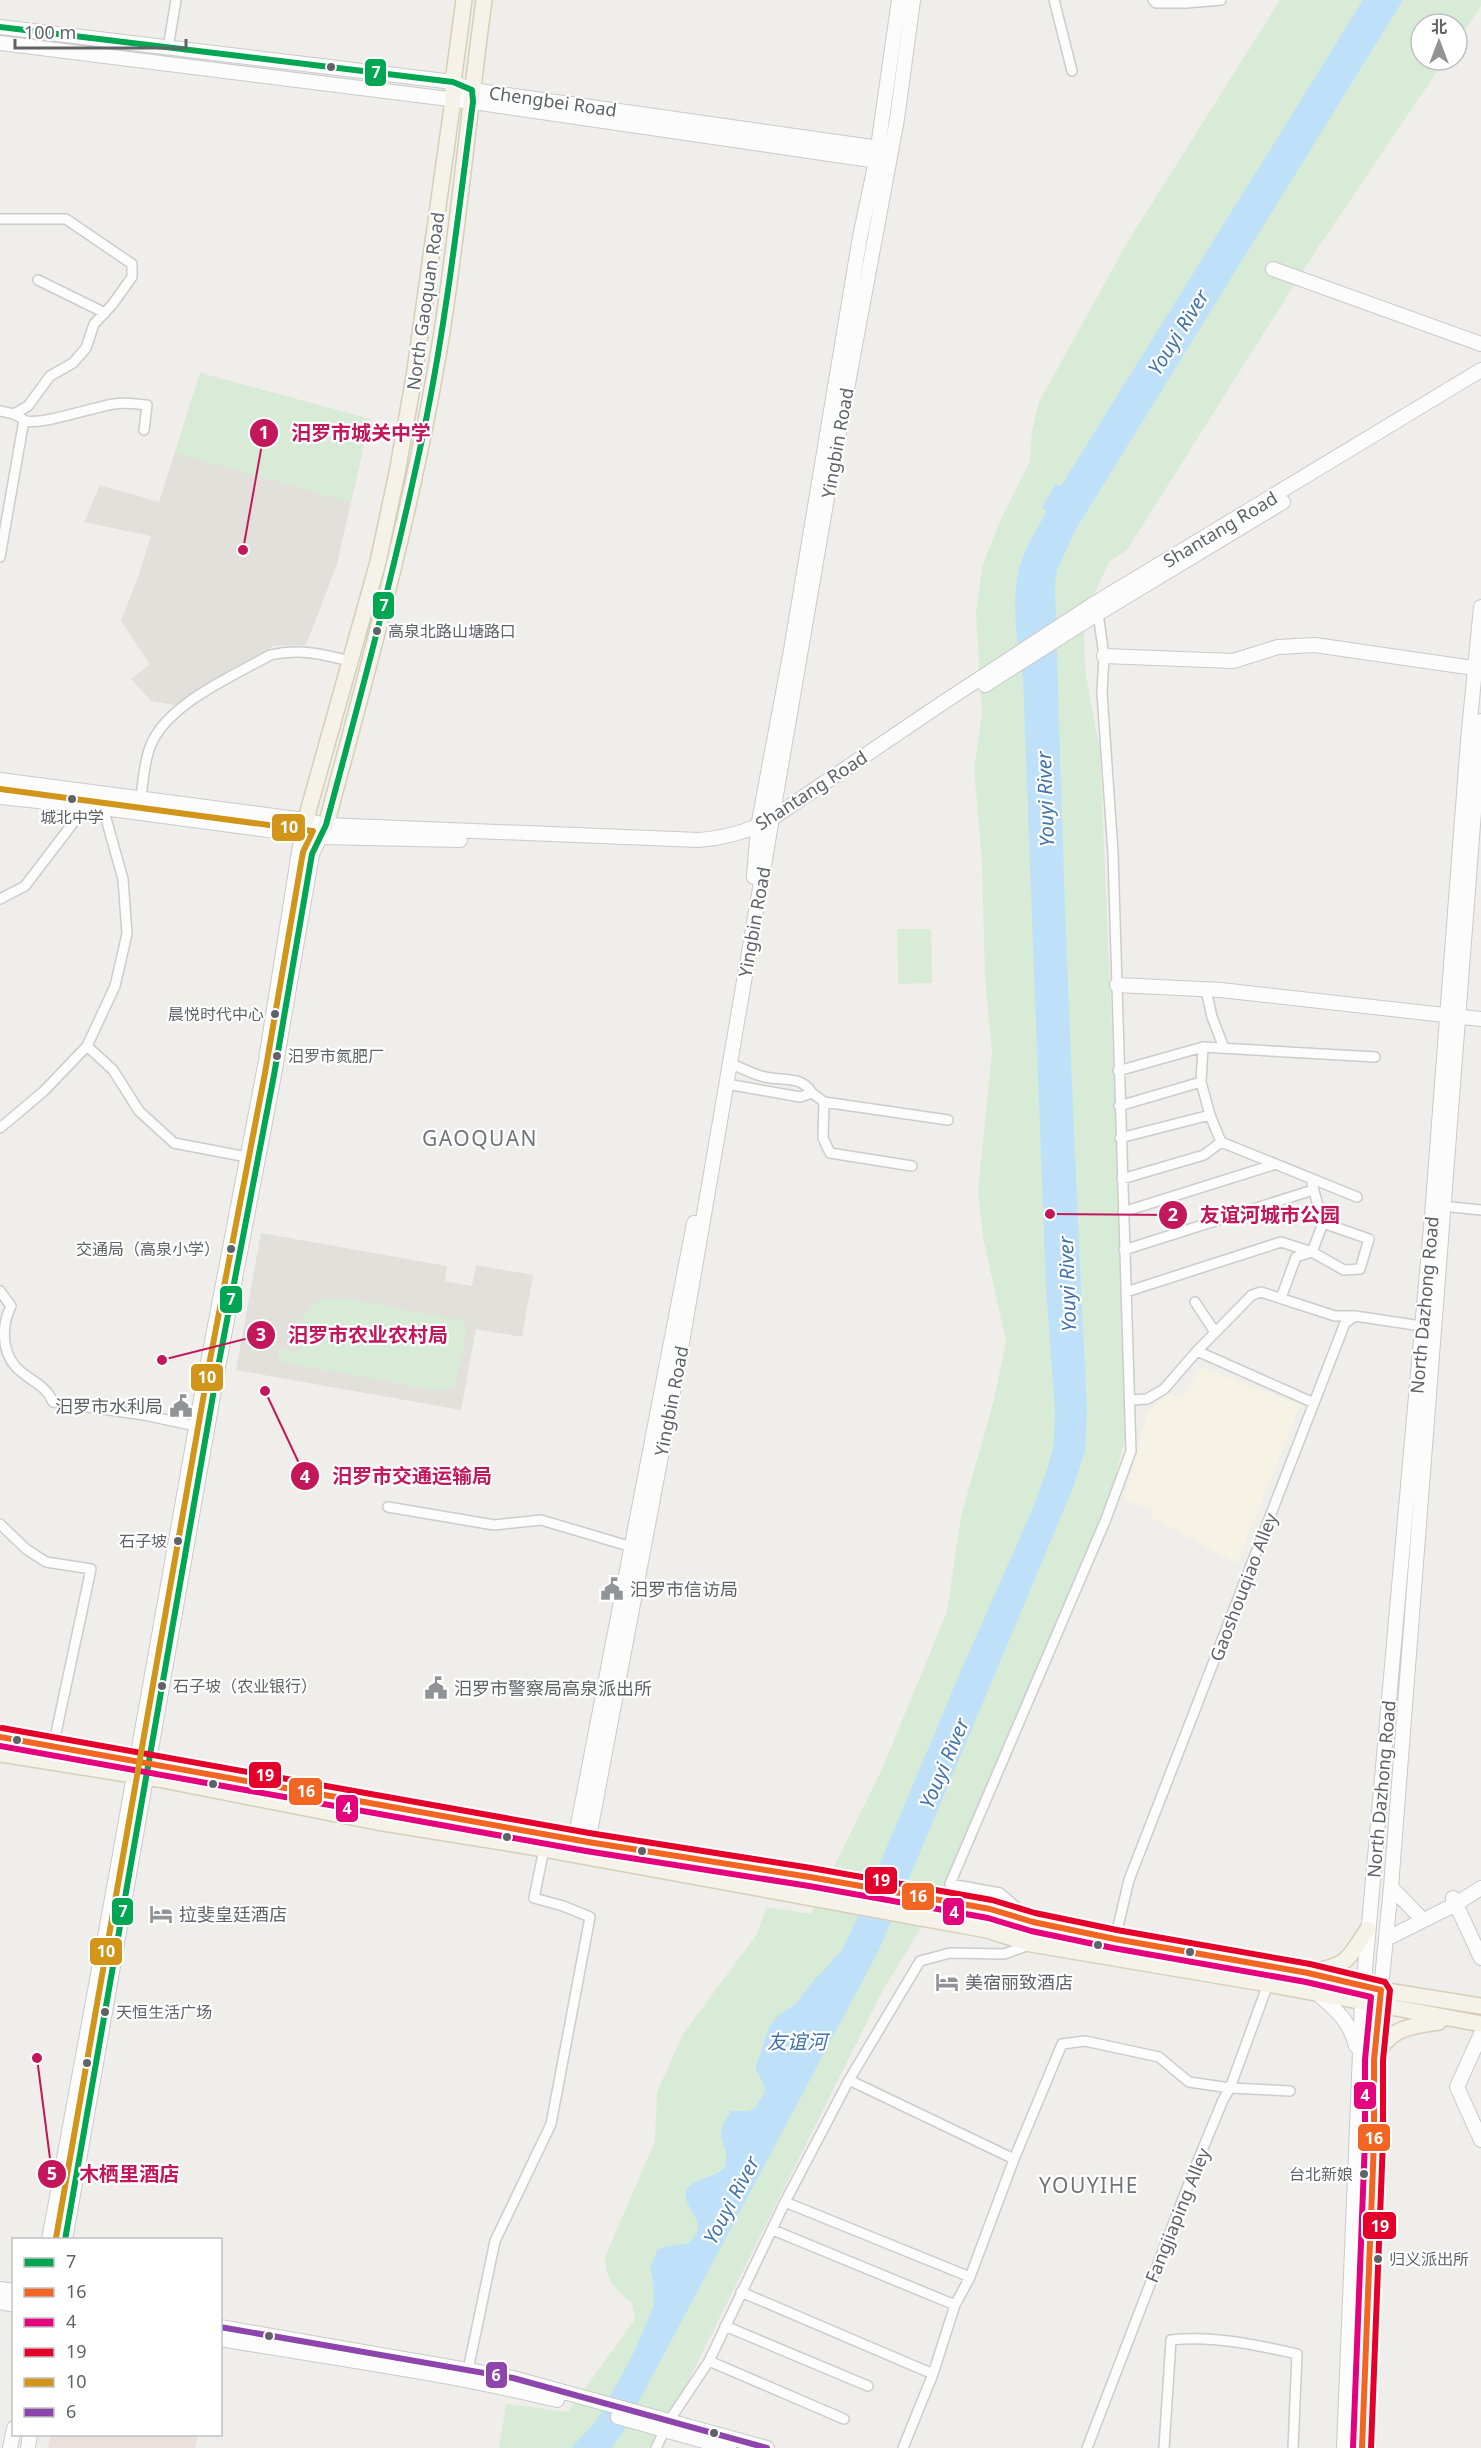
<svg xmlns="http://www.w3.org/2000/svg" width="1481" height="2448" font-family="'Noto Sans','Noto Sans SC',sans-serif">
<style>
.commercial{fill:#f7f3e4}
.education{fill:#e2e0da}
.medical{fill:#eae0de}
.green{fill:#d8ebd6}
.water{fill:#bfe0f9}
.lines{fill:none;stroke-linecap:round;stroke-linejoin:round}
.street-casing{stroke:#cbcccc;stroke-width:12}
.secondary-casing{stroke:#cacacb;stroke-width:16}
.primary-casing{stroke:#d7ceb8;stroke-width:18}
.street{stroke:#fdfcfc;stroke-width:9}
.secondary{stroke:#fdfcfc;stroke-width:14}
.primary{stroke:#f4f2e9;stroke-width:15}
.bus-1-casing{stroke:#fff;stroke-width:10}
.bus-2-casing{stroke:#fff;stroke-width:10}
.bus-3-casing{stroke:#fff;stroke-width:10}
.bus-4-casing{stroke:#fff;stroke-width:10}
.bus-5-casing{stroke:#fff;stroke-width:10}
.bus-6-casing{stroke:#fff;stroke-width:10}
.bus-1{stroke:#00a651;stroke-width:6}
.bus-2{stroke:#f26522;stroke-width:6}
.bus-3{stroke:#e5007d;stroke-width:6}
.bus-4{stroke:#e4002b;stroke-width:6}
.bus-5{stroke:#d1951a;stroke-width:6}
.bus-6{stroke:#8e44ad;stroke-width:6}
.bus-dot{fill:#5f6368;stroke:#fff;stroke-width:2}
.labels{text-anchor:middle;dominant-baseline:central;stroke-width:4.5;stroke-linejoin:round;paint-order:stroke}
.bus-label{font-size:16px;fill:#5f6368;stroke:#fff;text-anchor:start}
.street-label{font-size:18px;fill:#5f6368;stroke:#fff}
.poi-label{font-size:18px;fill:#5f6368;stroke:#fff;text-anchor:start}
.water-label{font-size:20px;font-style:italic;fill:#4174aa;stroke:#fff}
.quarter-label{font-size:21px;letter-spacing:1.5px;fill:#70757a;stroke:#fff}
.leader{fill:none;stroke:#c2185b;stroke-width:2}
.callout-dot{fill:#c2185b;stroke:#fff;stroke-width:2}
.mark-label{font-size:18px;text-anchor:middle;font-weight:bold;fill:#fff}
.callout-label{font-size:20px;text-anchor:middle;font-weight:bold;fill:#c2185b;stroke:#fff;stroke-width:4.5;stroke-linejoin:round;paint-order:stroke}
.line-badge{stroke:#fff;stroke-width:2}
.badge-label{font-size:16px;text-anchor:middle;font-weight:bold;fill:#fff}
</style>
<rect width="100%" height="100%" fill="#efeeea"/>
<path class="commercial" d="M 1201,1367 L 1300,1405 L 1237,1563 L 1150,1517 L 1153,1511 L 1124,1499 L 1147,1415 L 1167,1393 L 1182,1398 Z"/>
<path class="education" d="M 200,373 L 370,419 L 337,564 L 306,645 L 273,646 L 174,705 L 151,701 L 131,679 L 150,664 L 121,621 L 138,577 L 151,536 L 84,522 L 100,485 L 159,502 Z
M 261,1233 L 447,1266 L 445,1281 L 472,1286 L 476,1265 L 533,1275 L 522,1337 L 476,1329 L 461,1410 L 236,1370 Z"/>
<path class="medical" d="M 51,2435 L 51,2434 L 198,2435 L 195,2448 L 48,2448 Z"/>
<path class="green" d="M 1280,0 L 1481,0 L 1481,6 L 1457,42 L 1457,24 L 1421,24 L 1421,60 L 1445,60 L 1313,255 L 1127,550 L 1109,562 L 1091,601 L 1084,630 L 1085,670 L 1100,751 L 1124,1316 L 1125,1409 L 1125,1439 L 1110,1497 L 941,1896 L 884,1988 L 678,2401 L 652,2448 L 499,2448 L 506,2404 L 568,2412 L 635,2319 L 632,2303 C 614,2287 606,2282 605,2257 L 655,2141 L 657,2092 L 683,2034 L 757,1934 L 766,1907 L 811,1914 L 882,1769 L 947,1612 L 961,1516 L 993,1404 L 1006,1342 L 983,1237 L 978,1191 L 992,1052 L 985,979 L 982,862 L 974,769 L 982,714 L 976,614 L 982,567 L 1000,521 L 1030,461 L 1032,431 L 1039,402 L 1127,243 Z
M 200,373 L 370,419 L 350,502 L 175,453 Z
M 897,929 L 931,929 L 932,983 L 898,984 Z
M 324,1298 L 342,1298 L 460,1320 L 466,1327 L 466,1334 L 455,1387 L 439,1391 L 277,1361 L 279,1349 L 300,1353 C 296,1330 300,1308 324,1298 Z"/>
<path class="water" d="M 1363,0 L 1403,0 L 1076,529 L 1057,570 L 1055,584 C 1062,859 1073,1134 1087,1409 L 1085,1451 L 1073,1488 L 879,1950 L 620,2437 L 611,2448 L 571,2448 L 597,2420 L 633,2354 L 654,2305 L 653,2281 L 650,2269 L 657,2250 L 663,2247 L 689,2243 C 712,2220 683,2214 686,2190 C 697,2176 713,2180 725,2167 C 731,2139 709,2142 731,2111 L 748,2111 L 755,2108 L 765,2092 L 764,2084 L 755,2069 L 769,2027 L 779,2015 L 797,2003 L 808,1987 L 842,1950 L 854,1925 L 962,1668 L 1033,1508 L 1046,1472 L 1054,1444 L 1055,1410 L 1046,1288 L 1023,680 C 1018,644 1010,605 1019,569 C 1024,549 1037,529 1047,511 L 1042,508 L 1055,484 L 1061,486 Z"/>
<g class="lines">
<g class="street-casing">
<path id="street" d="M 1054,0 L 1072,71
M 1153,0 L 1156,3 L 1186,3 L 1221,0
M 168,48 L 176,0
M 0,219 L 66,219 L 132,264 L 132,277 L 112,305 L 94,324 L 86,348 L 73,363 L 50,376 L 28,406 L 14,414 L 0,411
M 38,280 L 105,313
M 14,414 C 18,416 22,419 26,421 C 43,425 93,407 114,404 C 124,402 136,404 147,405 L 144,430
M 0,557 L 24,420
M 141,798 C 143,782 144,763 150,747 C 166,704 232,677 270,655 C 299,648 322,654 350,661
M 0,899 L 25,886 L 86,806
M 1206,990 L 1212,1017 L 1224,1048
M 87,1046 L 113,1070 L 139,1111 L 174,1143 L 247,1157
M 730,1063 C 741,1068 751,1073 761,1076 C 780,1082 801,1074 812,1093
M 1118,1071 L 1203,1047 L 1375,1057
M 1201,1082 L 1210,1115
M 727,1084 L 800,1097 L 812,1093 L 824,1102 L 823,1138 L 830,1153 L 912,1166
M 824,1102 L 948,1120
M 1119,1106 L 1201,1082 L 1203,1047
M 0,1128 L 44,1091 L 87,1046 L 115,986 L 127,934 L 123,879 L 103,808
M 1120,1138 L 1210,1115 L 1221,1142 L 1357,1197
M 1122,1179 L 1204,1155 L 1221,1142
M 1442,1206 L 1481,1210
M 1123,1212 L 1276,1164
M 1124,1250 L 1313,1190
M 0,1291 L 11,1306 C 2,1324 1,1349 15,1366 C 27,1380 45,1383 53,1402 L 144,1415 L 196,1426
M 1126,1292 L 1281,1242 L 1312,1252 L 1344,1270 L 1360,1269 L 1369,1239 L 1323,1223
M 1281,1298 L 1296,1257 L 1312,1252 L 1323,1223 L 1312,1184
M 1195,1302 L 1215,1332
M 1197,1351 L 1314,1403
M 1130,1400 L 1147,1399 L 1164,1389 L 1197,1351 L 1252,1295 L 1261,1292 L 1335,1316 L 1355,1316
M 388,1507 L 494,1525 L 541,1520 L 632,1547
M 0,1524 L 26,1549 L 46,1562 L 91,1569 L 53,1747
M 1030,1919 L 1000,1893 L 950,1884 L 1106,1519 L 1131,1451 L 1113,853 L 1102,693 L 1104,656 L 1098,613
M 1115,1939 L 1129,1880 L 1345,1323 L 1355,1316 L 1428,1327
M 849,2080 L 1014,2159
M 785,2202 L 970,2277
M 773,2230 L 955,2305
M 741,2292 L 933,2374
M 725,2326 L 868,2386
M 709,2361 L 844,2419
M 468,2370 L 495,2241 L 551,2124 L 590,1917 L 563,1906 L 534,1898 L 544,1849
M 656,2448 L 669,2421 L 709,2361 L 785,2202 L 849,2080 L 920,1961 L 950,1953 L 1004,1954 L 1029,1945
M 903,2448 L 933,2374 L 955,2305 L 970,2277 L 1014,2159 L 1062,2044 L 1085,2041 L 1159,2057 L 1189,2082 L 1230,2088 L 1290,2091
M 1087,2448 L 1194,2170 L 1223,2100 L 1230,2088 L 1268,1984
M 1164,2448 L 1171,2340 C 1212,2335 1257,2345 1297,2354 L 1293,2448"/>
</g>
<g class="secondary-casing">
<path id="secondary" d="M 0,27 L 453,82 L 472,90 L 886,149
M 0,43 L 473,102 L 884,162
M 1273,269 L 1481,344
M 1104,656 L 1233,661 L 1278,647 L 1315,645 L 1481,669
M 985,685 L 1089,619 L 1283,502
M 0,780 L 304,820 L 326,825 L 699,840 C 725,838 748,832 771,819 L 944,702 L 1092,605 L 1481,370
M 0,797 L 103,808 L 319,837 L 460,840
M 754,877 L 758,827 L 791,650 L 860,237 L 876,161 L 899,0
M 1117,985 L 1221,990 L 1481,1019
M 575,1840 L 694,1223
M 588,1842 L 678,1366 L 829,486 L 897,119 L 913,0
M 1391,1887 L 1419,1916
M 1453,1898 L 1481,1958
M 1386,1939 L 1456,1904 L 1481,1888
M 1317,1993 C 1336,2010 1350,2021 1356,2046
M 1481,2034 L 1457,2087 L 1481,2140
M 49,2240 L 116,1877 L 204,1383 L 265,1066 L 302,833
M 65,2240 L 218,1367 L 274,1075 L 312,854 L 324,829
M 0,2289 L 14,2291
M 0,2302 L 14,2305
M 220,2327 L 513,2378 L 767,2448
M 220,2339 C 333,2358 446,2373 557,2400
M 618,2417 L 729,2448
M 10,2448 L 14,2428
M 28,2448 L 30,2434
M 1344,2448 L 1362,2003 L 1432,1216 L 1468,741 L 1481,607
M 1362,2448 L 1374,2140 L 1374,2060 L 1391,1887 L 1481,721"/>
</g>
<g class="primary-casing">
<path id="primary" d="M 326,825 C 370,662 415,499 442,332 C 459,222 469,110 484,0
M 302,833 L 378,562 L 397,473 L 414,377 L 453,100 L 453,82 L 464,0
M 0,1737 L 588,1842 L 810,1877 L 990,1909 L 1033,1922 L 1115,1939 L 1308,1973 L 1381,1990 L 1481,2006
M 0,1754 L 158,1779 L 377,1822 L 544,1849 L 987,1930 L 1031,1944 L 1268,1984 L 1481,2024
M 1312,1972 C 1351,1964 1347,1959 1368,1929
M 1374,2060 C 1387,2029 1408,2026 1439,2022"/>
</g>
<use href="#street" class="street"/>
<use href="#secondary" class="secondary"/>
<use href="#primary" class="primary"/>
<g class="bus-1-casing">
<path id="bus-1" d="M 0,27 L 453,82 L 472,90 L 473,102 C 459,208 447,315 426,420 C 398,557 362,691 326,825 L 312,854 L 274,1075 L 218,1367 L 65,2240"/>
</g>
<g class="bus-2-casing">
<path id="bus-2" d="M 0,1737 L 588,1842 L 810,1877 L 990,1909 L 1033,1922 L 1115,1939 L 1308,1973 L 1381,1990 L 1374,2060 L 1374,2140 L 1362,2448"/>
</g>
<g class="bus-3-casing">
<path id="bus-3" d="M 0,1746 L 586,1851 L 809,1886 L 988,1918 L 1031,1931 L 1113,1948 L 1306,1982 L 1371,1997 L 1365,2060 L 1365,2140 L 1353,2448"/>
</g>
<g class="bus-4-casing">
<path id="bus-4" d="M 2,1728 L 589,1833 L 811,1868 L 992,1900 L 1035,1913 L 1117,1930 L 1310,1964 L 1385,1982 L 1390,1990 L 1383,2060 L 1383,2140 L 1371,2448"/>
</g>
<g class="bus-5-casing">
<path id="bus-5" d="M 0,789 L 313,831 L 303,852 L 265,1073 L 209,1365 L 56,2238"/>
</g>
<g class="bus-6-casing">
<path id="bus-6" d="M 220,2327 L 513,2378 L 767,2448"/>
</g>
<use href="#bus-1" class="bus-1"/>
<use href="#bus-2" class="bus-2"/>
<use href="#bus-3" class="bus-3"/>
<use href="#bus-4" class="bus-4"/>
<use href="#bus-5" class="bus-5"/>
<use href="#bus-6" class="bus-6"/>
</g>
<defs>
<g id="civic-bare" transform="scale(1.8)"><path d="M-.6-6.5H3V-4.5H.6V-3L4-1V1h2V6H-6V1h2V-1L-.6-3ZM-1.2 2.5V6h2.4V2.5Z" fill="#919496" stroke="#fff" stroke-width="2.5" paint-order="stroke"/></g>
<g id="hotel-bare" transform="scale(1.8)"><path d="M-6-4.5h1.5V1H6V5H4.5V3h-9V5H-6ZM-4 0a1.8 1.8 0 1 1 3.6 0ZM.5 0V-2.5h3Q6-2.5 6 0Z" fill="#919496" stroke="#fff" stroke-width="2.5" paint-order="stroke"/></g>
</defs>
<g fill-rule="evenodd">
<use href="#civic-bare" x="181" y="1406"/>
<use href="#civic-bare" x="612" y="1589"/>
<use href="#civic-bare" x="436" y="1688"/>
<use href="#hotel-bare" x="161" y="1914"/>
<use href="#hotel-bare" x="947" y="1982"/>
</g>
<g class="bus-dot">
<circle cx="331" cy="67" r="5"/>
<circle cx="377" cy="631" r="5"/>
<circle cx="72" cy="799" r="5"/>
<circle cx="275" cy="1014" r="5"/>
<circle cx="277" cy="1056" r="5"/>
<circle cx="231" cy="1249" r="5"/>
<circle cx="178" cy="1541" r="5"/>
<circle cx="162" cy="1686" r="5"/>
<circle cx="17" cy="1740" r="5"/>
<circle cx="213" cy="1784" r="5"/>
<circle cx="507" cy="1837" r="5"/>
<circle cx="642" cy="1851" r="5"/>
<circle cx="1098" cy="1945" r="5"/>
<circle cx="1190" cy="1952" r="5"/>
<circle cx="105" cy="2012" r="5"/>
<circle cx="87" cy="2063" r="5"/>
<circle cx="1364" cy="2174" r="5"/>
<circle cx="1378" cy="2259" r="5"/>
<circle cx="269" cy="2336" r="5"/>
<circle cx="714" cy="2433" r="5"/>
</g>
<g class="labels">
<g class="bus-label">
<text x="388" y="631">高泉北路山塘路口</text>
<text x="72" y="817" text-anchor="middle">城北中学</text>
<text x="264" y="1014" text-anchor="end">晨悦时代中心</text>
<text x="288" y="1056">汨罗市氮肥厂</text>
<text x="220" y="1249" text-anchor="end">交通局（高泉小学）</text>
<text x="167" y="1541" text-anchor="end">石子坡</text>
<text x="173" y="1686">石子坡（农业银行）</text>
<text x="116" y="2012">天恒生活广场</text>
<text x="1353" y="2174" text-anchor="end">台北新娘</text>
<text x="1389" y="2259">归义派出所</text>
</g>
<g class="street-label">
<text transform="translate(553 101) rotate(8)">Chengbei Road</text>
<text transform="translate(425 301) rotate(-82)">North Gaoquan Road</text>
<text transform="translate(837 443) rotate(-80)">Yingbin Road</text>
<text transform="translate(1220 529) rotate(-31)">Shantang Road</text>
<text transform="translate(811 790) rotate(-33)">Shantang Road</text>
<text transform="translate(754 922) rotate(-80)">Yingbin Road</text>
<text transform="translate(1424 1305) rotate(-85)">North Dazhong Road</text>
<text transform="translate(671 1401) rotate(-79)">Yingbin Road</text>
<text transform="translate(1243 1587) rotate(-69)">Gaoshouqiao Alley</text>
<text transform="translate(1381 1789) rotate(-85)">North Dazhong Road</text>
<text transform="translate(1177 2215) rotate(-68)">Fangjiaping Alley</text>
</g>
<g class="poi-label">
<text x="163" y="1406" text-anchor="end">汨罗市水利局</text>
<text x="630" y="1589">汨罗市信访局</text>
<text x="454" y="1688">汨罗市警察局高泉派出所</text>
<text x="179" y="1914">拉斐皇廷酒店</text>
<text x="965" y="1982">美宿丽致酒店</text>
</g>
<g class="water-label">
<text transform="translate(1178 332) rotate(-58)">Youyi River</text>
<text transform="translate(1045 799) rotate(-92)">Youyi River</text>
<text transform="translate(1067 1284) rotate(-92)">Youyi River</text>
<text transform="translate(944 1763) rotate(-67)">Youyi River</text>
<text x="797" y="2041">友谊河</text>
<text transform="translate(731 2200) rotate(-62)">Youyi River</text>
</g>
<g class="quarter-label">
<text x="480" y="1138">GAOQUAN</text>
<text x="1089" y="2185">YOUYIHE</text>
</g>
</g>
<path class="leader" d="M243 550L264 433M1050 1214L1173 1215M162 1360L261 1335M265 1391L305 1476M37 2058L52 2174"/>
<g class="callout-dot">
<circle cx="243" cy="550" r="6"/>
<circle cx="1050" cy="1214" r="6"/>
<circle cx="162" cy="1360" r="6"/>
<circle cx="265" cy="1391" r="6"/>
<circle cx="37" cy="2058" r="6"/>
<circle cx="264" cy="433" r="15"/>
<circle cx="1173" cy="1215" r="15"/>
<circle cx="261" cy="1335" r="15"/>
<circle cx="305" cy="1476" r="15"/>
<circle cx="52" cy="2174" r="15"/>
</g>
<g class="mark-label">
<text x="264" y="439">1</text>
<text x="1173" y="1221">2</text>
<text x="261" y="1341">3</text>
<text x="305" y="1483">4</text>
<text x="52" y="2180">5</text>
</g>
<g class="callout-label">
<text x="361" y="440">汨罗市城关中学</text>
<text x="1270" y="1222">友谊河城市公园</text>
<text x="368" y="1342">汨罗市农业农村局</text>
<text x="412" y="1483">汨罗市交通运输局</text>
<text x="129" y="2181">木栖里酒店</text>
</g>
<g class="line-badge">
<rect x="364" y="58" width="23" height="29" rx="6" fill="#00a651"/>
<rect x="372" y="591" width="23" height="29" rx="6" fill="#00a651"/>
<rect x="271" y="813" width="35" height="29" rx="6" fill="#d1951a"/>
<rect x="219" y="1285" width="24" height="29" rx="6" fill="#00a651"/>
<rect x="190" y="1363" width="34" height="29" rx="6" fill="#d1951a"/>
<rect x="248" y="1761" width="34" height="28" rx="6" fill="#e4002b"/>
<rect x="288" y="1777" width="35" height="29" rx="6" fill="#f26522"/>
<rect x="335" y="1794" width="24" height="29" rx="6" fill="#e5007d"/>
<rect x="864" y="1866" width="34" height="29" rx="6" fill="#e4002b"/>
<rect x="901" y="1882" width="34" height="29" rx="6" fill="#f26522"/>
<rect x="111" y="1897" width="23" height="29" rx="6" fill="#00a651"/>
<rect x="942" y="1897" width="23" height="29" rx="6" fill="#e5007d"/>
<rect x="89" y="1937" width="34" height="29" rx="6" fill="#d1951a"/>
<rect x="1353" y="2081" width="24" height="29" rx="6" fill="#e5007d"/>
<rect x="1357" y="2123" width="34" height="29" rx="6" fill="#f26522"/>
<rect x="1362" y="2211" width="35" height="29" rx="6" fill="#e4002b"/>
<rect x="485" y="2361" width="23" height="28" rx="6" fill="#8e44ad"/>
</g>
<g class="badge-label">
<text x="376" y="78">7</text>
<text x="384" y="611">7</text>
<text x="289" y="833">10</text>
<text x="231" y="1305">7</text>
<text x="207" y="1383">10</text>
<text x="265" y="1781">19</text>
<text x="306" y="1797">16</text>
<text x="347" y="1814">4</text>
<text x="881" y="1886">19</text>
<text x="918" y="1902">16</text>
<text x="123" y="1917">7</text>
<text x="954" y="1918">4</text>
<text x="106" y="1957">10</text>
<text x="1365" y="2101">4</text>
<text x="1374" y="2144">16</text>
<text x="1380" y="2232">19</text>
<text x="496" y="2381">6</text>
</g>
<rect x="12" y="2238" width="210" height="198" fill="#ffffff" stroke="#bfc1c3" stroke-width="1.5"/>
<rect x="24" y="2258" width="30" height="9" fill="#00a651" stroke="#bfc1c3" stroke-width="1.5"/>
<text x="66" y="2268" font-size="18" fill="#5f6368">7</text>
<rect x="24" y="2288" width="30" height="9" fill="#f26522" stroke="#bfc1c3" stroke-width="1.5"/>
<text x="66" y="2298" font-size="18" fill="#5f6368">16</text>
<rect x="24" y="2318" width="30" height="9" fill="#e5007d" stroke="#bfc1c3" stroke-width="1.5"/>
<text x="66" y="2328" font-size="18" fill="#5f6368">4</text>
<rect x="24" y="2348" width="30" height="9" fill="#e4002b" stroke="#bfc1c3" stroke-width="1.5"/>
<text x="66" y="2358" font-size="18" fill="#5f6368">19</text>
<rect x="24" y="2378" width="30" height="9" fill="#d1951a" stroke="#bfc1c3" stroke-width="1.5"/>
<text x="66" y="2388" font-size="18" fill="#5f6368">10</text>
<rect x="24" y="2408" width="30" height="9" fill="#8e44ad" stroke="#bfc1c3" stroke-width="1.5"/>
<text x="66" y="2418" font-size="18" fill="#5f6368">6</text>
<g transform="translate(1439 42)"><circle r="28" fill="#ffffff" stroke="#bfc1c3" stroke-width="1.5"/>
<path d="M0-4.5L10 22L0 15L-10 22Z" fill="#919496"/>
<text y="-9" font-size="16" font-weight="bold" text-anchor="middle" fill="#5f6368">北</text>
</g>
<path d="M15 39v9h171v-9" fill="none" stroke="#5f6368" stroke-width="3"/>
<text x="24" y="39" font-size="18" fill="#5f6368" stroke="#ffffff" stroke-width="4.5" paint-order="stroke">100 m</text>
</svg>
